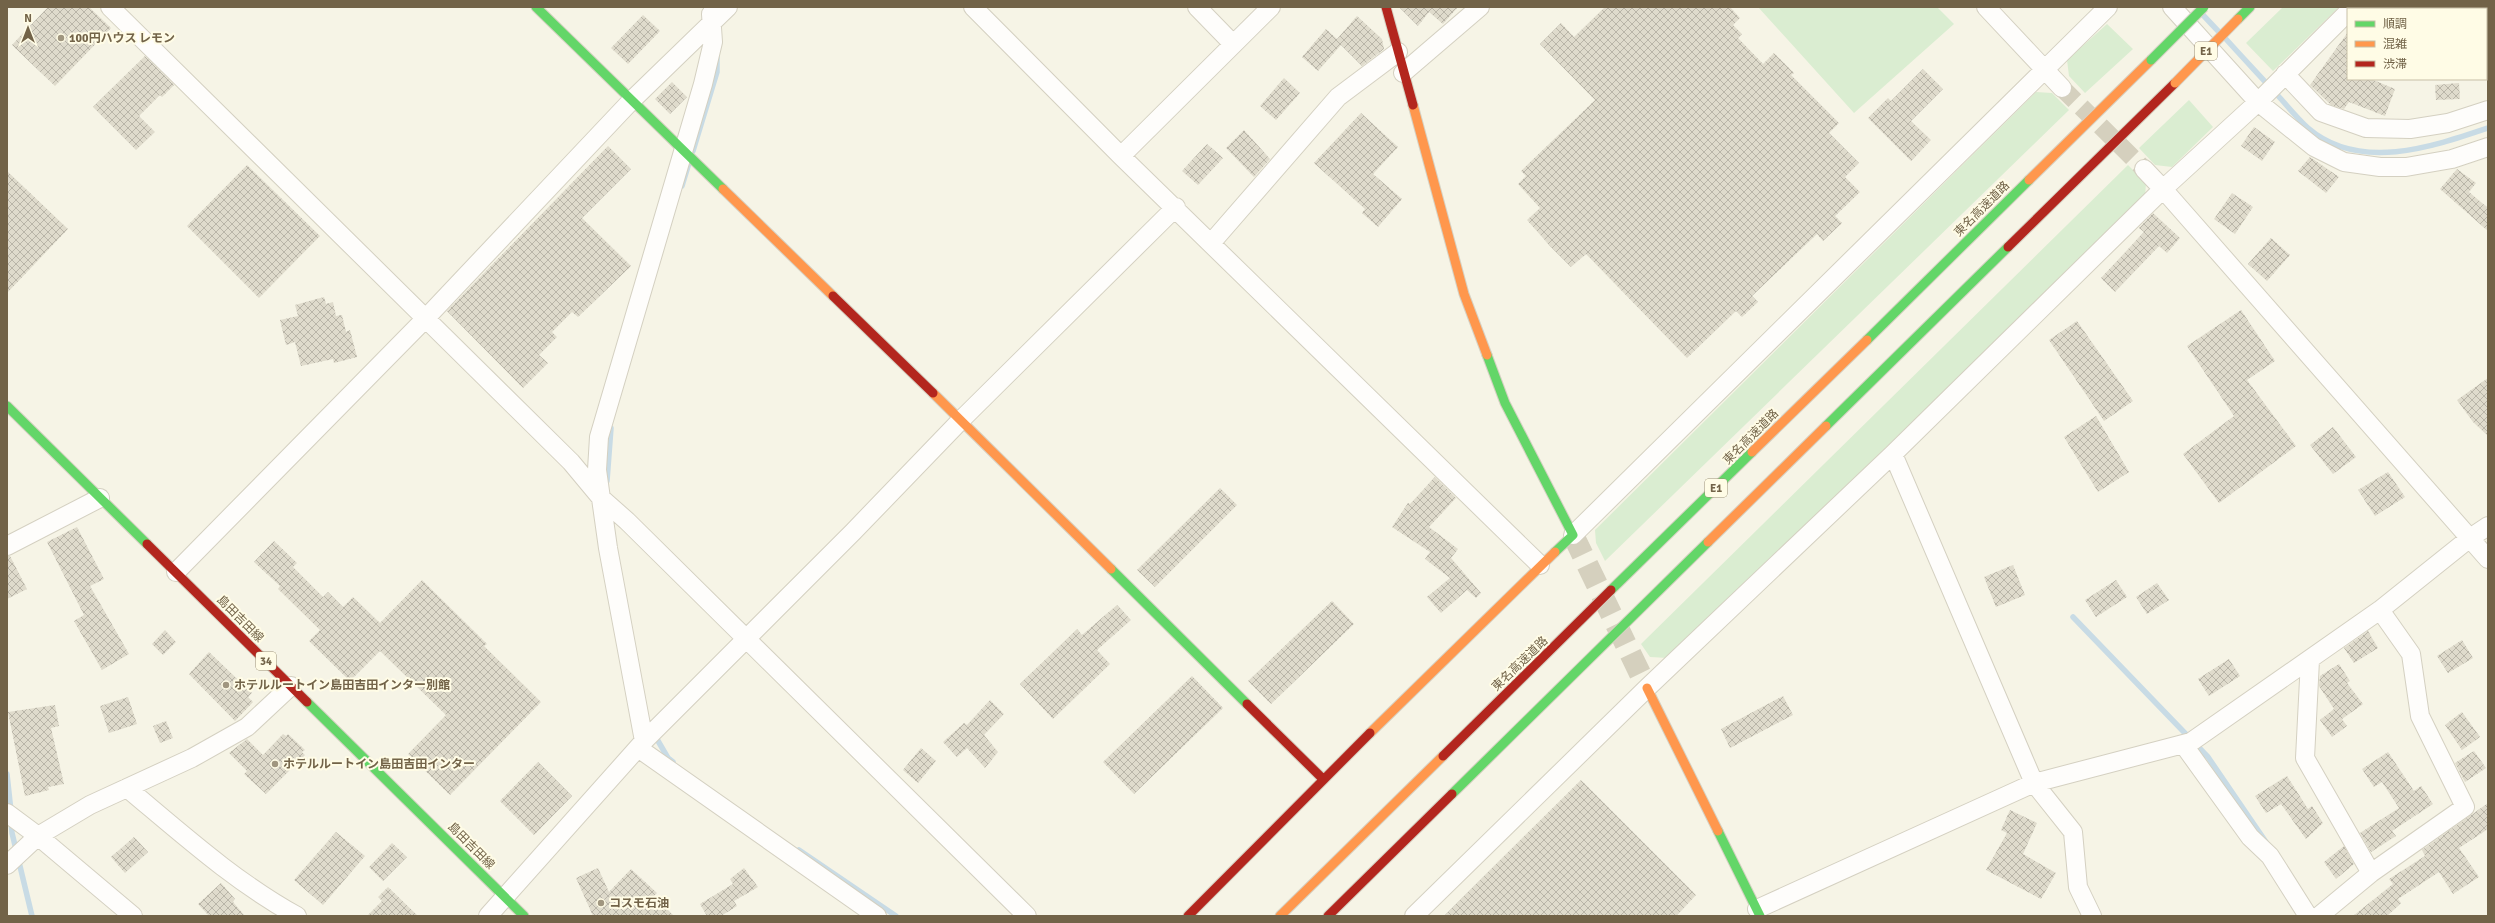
<svg xmlns="http://www.w3.org/2000/svg" width="2495" height="923" font-family="Signika,'Noto Sans JP',sans-serif">
<style>
.grass{fill:#daedd1}
.lines{fill:none;stroke-linecap:round;stroke-linejoin:round}
.stream{stroke:#c8dbe5;stroke-width:5.5}
.building{fill:url(#building-cross-hatch)}
.street-tunnel{stroke:#d5d0be;stroke-width:18;stroke-dasharray:18 9;stroke-linecap:butt}
.secondary-tunnel{stroke:#d5d0be;stroke-width:22;stroke-dasharray:22 11;stroke-linecap:butt}
.street-casing{stroke:#d4d0c1;stroke-width:20}
.fast-casing{stroke:#d6d1c3;stroke-width:11}
.slow-casing{stroke:#d6d1c3;stroke-width:11}
.jam-casing{stroke:#d6d1c3;stroke-width:11}
.street{stroke:#fefdfb;stroke-width:18}
.fast{stroke:#63d668;stroke-width:9}
.slow{stroke:#ff974d;stroke-width:9}
.jam{stroke:#b3261e;stroke-width:9}
.fast-bridge-casing{stroke:#d5d0c4;stroke-width:11;stroke-linecap:butt}
.slow-bridge-casing{stroke:#d5d0c4;stroke-width:11;stroke-linecap:butt}
.fast-bridge{stroke:#63d668;stroke-width:9}
.slow-bridge{stroke:#ff974d;stroke-width:9}
.poi-dot{fill:#a0967f;stroke:#fffce6;stroke-width:1.5}
.labels{text-anchor:middle;dominant-baseline:central;stroke-width:4;stroke-linejoin:round;paint-order:stroke}
.shield{fill:#fffce6;stroke:#9c9177;stroke-width:1}
.shield-label{font-size:11px;font-weight:bold;fill:#726348}
.poi-label{font-size:12px;font-weight:bold;fill:#726348;stroke:#fffce6;text-anchor:start}
.street-label{font-size:12px;fill:#726348;stroke:#fffce6}
</style>
<defs>
<pattern id="building-cross-hatch" width="8" height="8" patternUnits="userSpaceOnUse"><rect width="8" height="8" fill="#dfdbcc"/><path d="M0 0l8 8M0 8l8-8" fill="none" stroke="#b9b5a8"/></pattern>
</defs>
<rect width="100%" height="100%" fill="#f6f4e6"/>
<path class="grass" d="M 1758,7 L 1937,7 L 1954,24 L 1854,113 Z
M 2283,7 L 2339,7 L 2273,71 L 2246,43 Z
M 2107,24 L 2133,49 L 2085,93 L 2069,76 L 2067,60 Z
M 2036,92 L 2052,93 L 2069,110 L 1605,561 L 1596,543 L 1595,530 Z
M 2189,100 L 2213,127 L 2172,167 L 2155,165 L 2139,148 Z
M 2128,165 L 2146,183 L 2145,197 L 1668,658 L 1650,657 L 1641,644 Z"/>
<g class="lines">
<path class="stream" d="M 2203,15 L 2219,32
M 2225,38 C 2243,58 2262,78 2281,99 C 2289,108 2298,119 2308,128 C 2359,172 2432,147 2488,128
M 693,151 L 717,72 L 717,57
M 682,186 L 689,163
M 607,481 L 611,428
M 2073,617 L 2208,757 L 2266,842
M 654,734 L 668,758 L 673,762
M 7,774 L 11,811
M 11,820 L 12,833 L 32,916
M 799,850 L 896,916"/>
</g>
<path class="building" d="M 48,7 L 89,7 L 111,28 L 55,86 L 12,45 Z
M 1399,7 L 1458,7 L 1443,24 L 1429,12 L 1418,26 Z
M 1605,7 L 1730,7 L 1740,18 L 1733,25 L 1742,34 L 1738,38 L 1763,64 L 1774,53 L 1794,73 L 1791,75 L 1839,123 L 1829,133 L 1859,163 L 1845,177 L 1860,192 L 1835,216 L 1842,223 L 1823,241 L 1817,234 L 1752,296 L 1758,302 L 1742,317 L 1736,311 L 1687,358 L 1586,254 L 1571,267 L 1550,246 L 1527,220 L 1540,208 L 1518,184 L 1526,176 L 1521,171 L 1595,100 L 1540,44 L 1561,23 L 1574,37 Z
M 643,15 L 660,31 L 628,64 L 611,48 Z
M 1357,16 L 1382,39 L 1384,49 L 1362,66 L 1341,45 L 1318,71 L 1302,57 L 1326,29 L 1337,39 Z
M 2348,32 L 2348,79 L 2371,79 L 2395,89 L 2385,116 L 2349,102 L 2344,109 L 2331,105 L 2310,85 Z
M 145,56 L 174,85 L 162,97 L 160,95 L 139,116 L 155,132 L 136,150 L 93,107 Z
M 1923,69 L 1943,89 L 1911,121 L 1931,140 L 1911,161 L 1868,118 L 1888,98 L 1891,101 Z
M 1284,78 L 1300,93 L 1276,120 L 1260,106 Z
M 672,82 L 687,97 L 670,114 L 655,99 Z
M 2459,83 L 2460,99 L 2436,100 L 2435,85 Z
M 1361,113 L 1398,147 L 1373,174 L 1402,199 L 1378,227 L 1362,213 L 1365,209 L 1314,163 Z
M 2254,127 L 2275,142 L 2262,161 L 2241,146 Z
M 1244,130 L 1270,159 L 1254,177 L 1226,148 Z
M 1207,144 L 1223,158 L 1198,185 L 1182,171 Z
M 608,146 L 631,169 L 582,218 L 631,266 L 578,317 L 572,312 L 552,332 L 557,337 L 539,355 L 548,363 L 523,388 L 447,311 Z
M 2310,157 L 2339,177 L 2326,193 L 2298,171 Z
M 247,165 L 320,236 L 259,298 L 187,226 Z
M 2457,169 L 2476,183 L 2469,192 L 2488,208 L 2488,231 L 2440,189 Z
M 7,171 L 68,229 L 7,293 Z
M 2232,193 L 2253,207 L 2235,234 L 2214,219 Z
M 2153,213 L 2180,238 L 2167,253 L 2159,246 L 2115,292 L 2101,278 L 2144,232 L 2139,228 Z
M 2271,238 L 2290,255 L 2267,281 L 2248,264 Z
M 324,297 L 326,304 L 333,302 L 336,316 L 342,315 L 346,332 L 350,330 L 357,357 L 334,363 L 333,359 L 301,366 L 295,342 L 286,345 L 280,320 L 298,316 L 295,305 Z
M 2241,310 L 2275,361 L 2247,380 L 2296,446 L 2219,503 L 2183,454 L 2234,416 L 2187,346 Z
M 2077,321 L 2133,401 L 2104,421 L 2049,340 Z
M 2488,378 L 2488,436 L 2473,422 L 2457,400 Z
M 2096,416 L 2129,472 L 2098,492 L 2064,437 Z
M 2333,427 L 2356,457 L 2333,474 L 2310,445 Z
M 2388,472 L 2405,497 L 2375,516 L 2358,490 Z
M 1435,477 L 1456,498 L 1429,527 L 1458,549 L 1451,558 L 1481,593 L 1476,598 L 1467,590 L 1441,613 L 1427,597 L 1450,578 L 1425,559 L 1430,552 L 1392,527 L 1408,503 L 1410,504 Z
M 1220,488 L 1237,505 L 1155,587 L 1137,570 Z
M 77,527 L 104,579 L 90,586 L 129,654 L 102,670 L 74,621 L 84,615 L 47,542 Z
M 274,541 L 297,563 L 293,567 L 323,597 L 328,592 L 343,607 L 353,597 L 380,623 L 422,580 L 487,644 L 484,646 L 541,702 L 450,795 L 408,754 L 446,715 L 380,651 L 350,681 L 309,641 L 320,630 L 278,589 L 280,586 L 254,562 Z
M 7,556 L 10,556 L 27,589 L 7,599 Z
M 2013,565 L 2025,595 L 1996,607 L 1984,577 Z
M 2116,580 L 2127,597 L 2096,617 L 2085,600 Z
M 2157,583 L 2169,600 L 2147,614 L 2136,597 Z
M 1332,601 L 1354,624 L 1271,704 L 1248,681 Z
M 1117,605 L 1131,620 L 1097,650 L 1110,664 L 1053,719 L 1020,684 L 1077,629 L 1082,635 Z
M 165,630 L 176,642 L 163,655 L 152,644 Z
M 2368,631 L 2378,648 L 2354,663 L 2344,648 Z
M 2462,640 L 2473,658 L 2448,673 L 2437,656 Z
M 209,652 L 252,693 L 248,697 L 253,702 L 235,721 L 189,674 Z
M 2229,659 L 2240,676 L 2209,696 L 2198,679 Z
M 2339,664 L 2350,681 L 2347,683 L 2363,704 L 2342,719 L 2347,726 L 2332,737 L 2320,720 L 2334,709 L 2319,686 L 2320,676 Z
M 1192,676 L 1223,708 L 1134,794 L 1103,762 Z
M 1783,696 L 1793,715 L 1730,748 L 1721,729 Z
M 128,697 L 137,724 L 109,733 L 100,706 Z
M 990,700 L 1004,714 L 984,735 L 998,752 L 985,768 L 967,748 L 957,757 L 943,742 L 964,723 L 967,725 Z
M 55,705 L 59,726 L 51,728 L 64,784 L 48,787 L 49,790 L 25,796 L 8,712 Z
M 2462,712 L 2480,737 L 2462,750 L 2445,725 Z
M 166,721 L 173,738 L 160,743 L 153,726 Z
M 283,734 L 286,736 L 288,734 L 305,750 L 302,752 L 305,755 L 266,794 L 244,774 L 247,771 L 229,753 L 247,739 L 263,755 Z
M 921,748 L 936,761 L 918,783 L 903,770 Z
M 2474,751 L 2486,768 L 2465,782 L 2455,763 Z
M 2388,752 L 2414,791 L 2421,786 L 2433,804 L 2392,831 L 2396,836 L 2371,852 L 2360,833 L 2399,808 L 2382,782 L 2374,787 L 2362,769 Z
M 538,762 L 572,796 L 534,835 L 500,801 Z
M 2287,776 L 2308,809 L 2312,806 L 2323,823 L 2306,839 L 2281,804 L 2266,813 L 2255,796 Z
M 1581,780 L 1696,895 L 1676,916 L 1444,916 Z
M 2488,803 L 2488,829 L 2459,848 L 2479,877 L 2453,894 L 2439,872 L 2398,899 L 2401,903 L 2387,916 L 2353,916 L 2393,884 L 2389,879 L 2425,856 L 2422,850 Z
M 2010,810 L 2037,823 L 2023,854 L 2056,873 L 2041,899 L 1986,870 L 2007,833 L 2001,830 Z
M 336,832 L 365,856 L 323,905 L 294,880 Z
M 134,837 L 148,852 L 125,873 L 111,857 Z
M 392,843 L 407,857 L 383,881 L 369,867 Z
M 2344,846 L 2354,864 L 2336,879 L 2324,862 Z
M 598,868 L 609,892 L 631,869 L 657,893 L 654,896 L 674,916 L 593,916 L 576,878 Z
M 744,868 L 758,887 L 734,901 L 737,906 L 721,916 L 707,916 L 700,904 L 733,884 L 730,879 Z
M 221,883 L 235,899 L 233,902 L 245,916 L 209,916 L 198,904 Z
M 388,887 L 418,916 L 367,916 L 382,901 L 378,897 Z"/>
<g class="lines">
<path class="street-tunnel" d="M 2062,88 L 2144,169"/>
<path class="secondary-tunnel" d="M 1573,535 L 1647,688"/>
<g class="street-casing">
<path id="street" d="M 110,7 L 571,462 L 601,498 L 627,521 L 1027,916
M 973,7 L 1121,156 L 1540,565
M 1197,7 L 1233,44
M 1986,7 L 2062,88
M 2172,7 L 2258,102 L 2314,147 L 2344,162 L 2380,167 L 2406,167 L 2452,159 L 2488,147
M 1403,73 L 1480,7
M 2285,74 L 2321,112 L 2366,128 L 2410,129 L 2448,123 L 2488,110
M 1121,156 L 1271,7
M 2144,169 L 2163,189 L 2488,559
M 1212,242 L 1338,97 L 1398,52
M 1893,454 L 2034,783 L 2073,832 L 2078,887 L 2092,916
M 1573,535 L 2108,7
M 7,546 L 100,498
M 176,572 L 426,318 L 631,101 L 728,7
M 2310,660 L 2305,758 L 2371,873
M 644,741 L 608,548 L 597,470 L 599,437 L 703,84 L 713,42 L 711,14
M 2183,744 L 2250,837 L 2270,856 L 2308,916
M 638,748 L 877,916
M 127,788 C 181,833 235,882 297,916
M 7,813 L 38,836 L 133,916
M 7,865 L 38,836 L 90,805 L 192,758 L 247,727 L 291,686
M 1757,909 L 2034,783 L 2191,742 L 2380,610 L 2470,538 L 2488,526
M 488,916 L 644,741 L 853,532 L 961,420 L 1176,207
M 1414,916 L 1647,688 L 1893,454 L 2163,189 L 2258,102 L 2348,12
M 2319,916 L 2371,873 L 2465,807 L 2420,716 L 2411,654 L 2380,610"/>
</g>
<g class="fast-casing">
<path id="fast" d="M 536,7 L 723,189
M 2238,19 L 2250,7
M 1867,340 L 2029,180
M 1487,355 L 1505,403 L 1573,535 L 1555,552
M 7,406 L 147,544
M 1826,426 L 2008,247
M 1111,569 L 1247,704
M 1611,590 L 1752,452
M 307,702 L 524,916
M 1452,794 L 1708,542
M 1718,831 L 1760,916"/>
</g>
<g class="slow-casing">
<path id="slow" d="M 1413,105 L 1464,294 L 1487,355
M 2029,180 L 2151,60
M 723,189 L 833,296
M 933,393 L 1111,569
M 1752,452 L 1867,340
M 1708,542 L 1826,426
M 1647,688 L 1718,831
M 1370,733 L 1555,552
M 1280,916 L 1443,756"/>
</g>
<g class="jam-casing">
<path id="jam" d="M 1386,7 L 1413,105
M 2008,247 L 2175,83
M 833,296 L 933,393
M 147,544 L 307,702
M 1247,704 L 1323,779
M 1443,756 L 1611,590
M 1188,916 L 1370,733
M 1328,916 L 1452,794"/>
</g>
<use href="#street" class="street"/>
<use href="#fast" class="fast"/>
<use href="#slow" class="slow"/>
<use href="#jam" class="jam"/>
<g class="fast-bridge-casing">
<path id="fast-bridge" d="M 2151,60 L 2204,7"/>
</g>
<g class="slow-bridge-casing">
<path id="slow-bridge" d="M 2175,83 L 2238,19"/>
</g>
<use href="#fast-bridge" class="fast-bridge"/>
<use href="#slow-bridge" class="slow-bridge"/>
</g>
<g class="poi-dot">
<circle cx="61" cy="38" r="4"/>
<circle cx="226" cy="685" r="4"/>
<circle cx="275" cy="764" r="4"/>
<circle cx="601" cy="903" r="4"/>
</g>
<g class="labels">
<g class="shield">
<rect x="2195" y="42" width="22" height="18" rx="3"/>
<rect x="1705" y="479" width="22" height="18" rx="3"/>
<rect x="256" y="652" width="20" height="18" rx="3"/>
</g>
<g class="shield-label">
<text x="2206" y="51">E1</text>
<text x="1716" y="488">E1</text>
<text x="266" y="661">34</text>
</g>
<g class="poi-label">
<text x="69" y="38">100円ハウス レモン</text>
<text x="234" y="685">ホテルルートイン島田吉田インター別館</text>
<text x="283" y="764">ホテルルートイン島田吉田インター</text>
<text x="609" y="903">コスモ石油</text>
</g>
<g class="street-label">
<text transform="translate(1982 209) rotate(-45)">東名高速道路</text>
<text transform="translate(1751 437) rotate(-45)">東名高速道路</text>
<text transform="translate(240 619) rotate(45)">島田吉田線</text>
<text transform="translate(1520 664) rotate(-44)">東名高速道路</text>
<text transform="translate(471 846) rotate(45)">島田吉田線</text>
</g>
</g>
<rect width="2495" height="923" fill="none" stroke="#726348" stroke-width="16"/>
<rect x="2347" y="8" width="140" height="72" fill="#fffce6" stroke="#c7bfa7"/>
<rect x="2355" y="21" width="20" height="6" fill="#63d668" stroke="#c7bfa7"/>
<text x="2383" y="28" font-size="12" fill="#726348">順調</text>
<rect x="2355" y="41" width="20" height="6" fill="#ff974d" stroke="#c7bfa7"/>
<text x="2383" y="48" font-size="12" fill="#726348">混雑</text>
<rect x="2355" y="61" width="20" height="6" fill="#b3261e" stroke="#c7bfa7"/>
<text x="2383" y="68" font-size="12" fill="#726348">渋滞</text>
<g transform="translate(28 28)" stroke="#fffce6" stroke-width="3" paint-order="stroke">
<path d="M0-3L7 15L0 10L-7 15Z" fill="#726348"/>
<text y="-6" font-size="11" font-weight="bold" text-anchor="middle" fill="#726348">N</text>
</g>
</svg>
